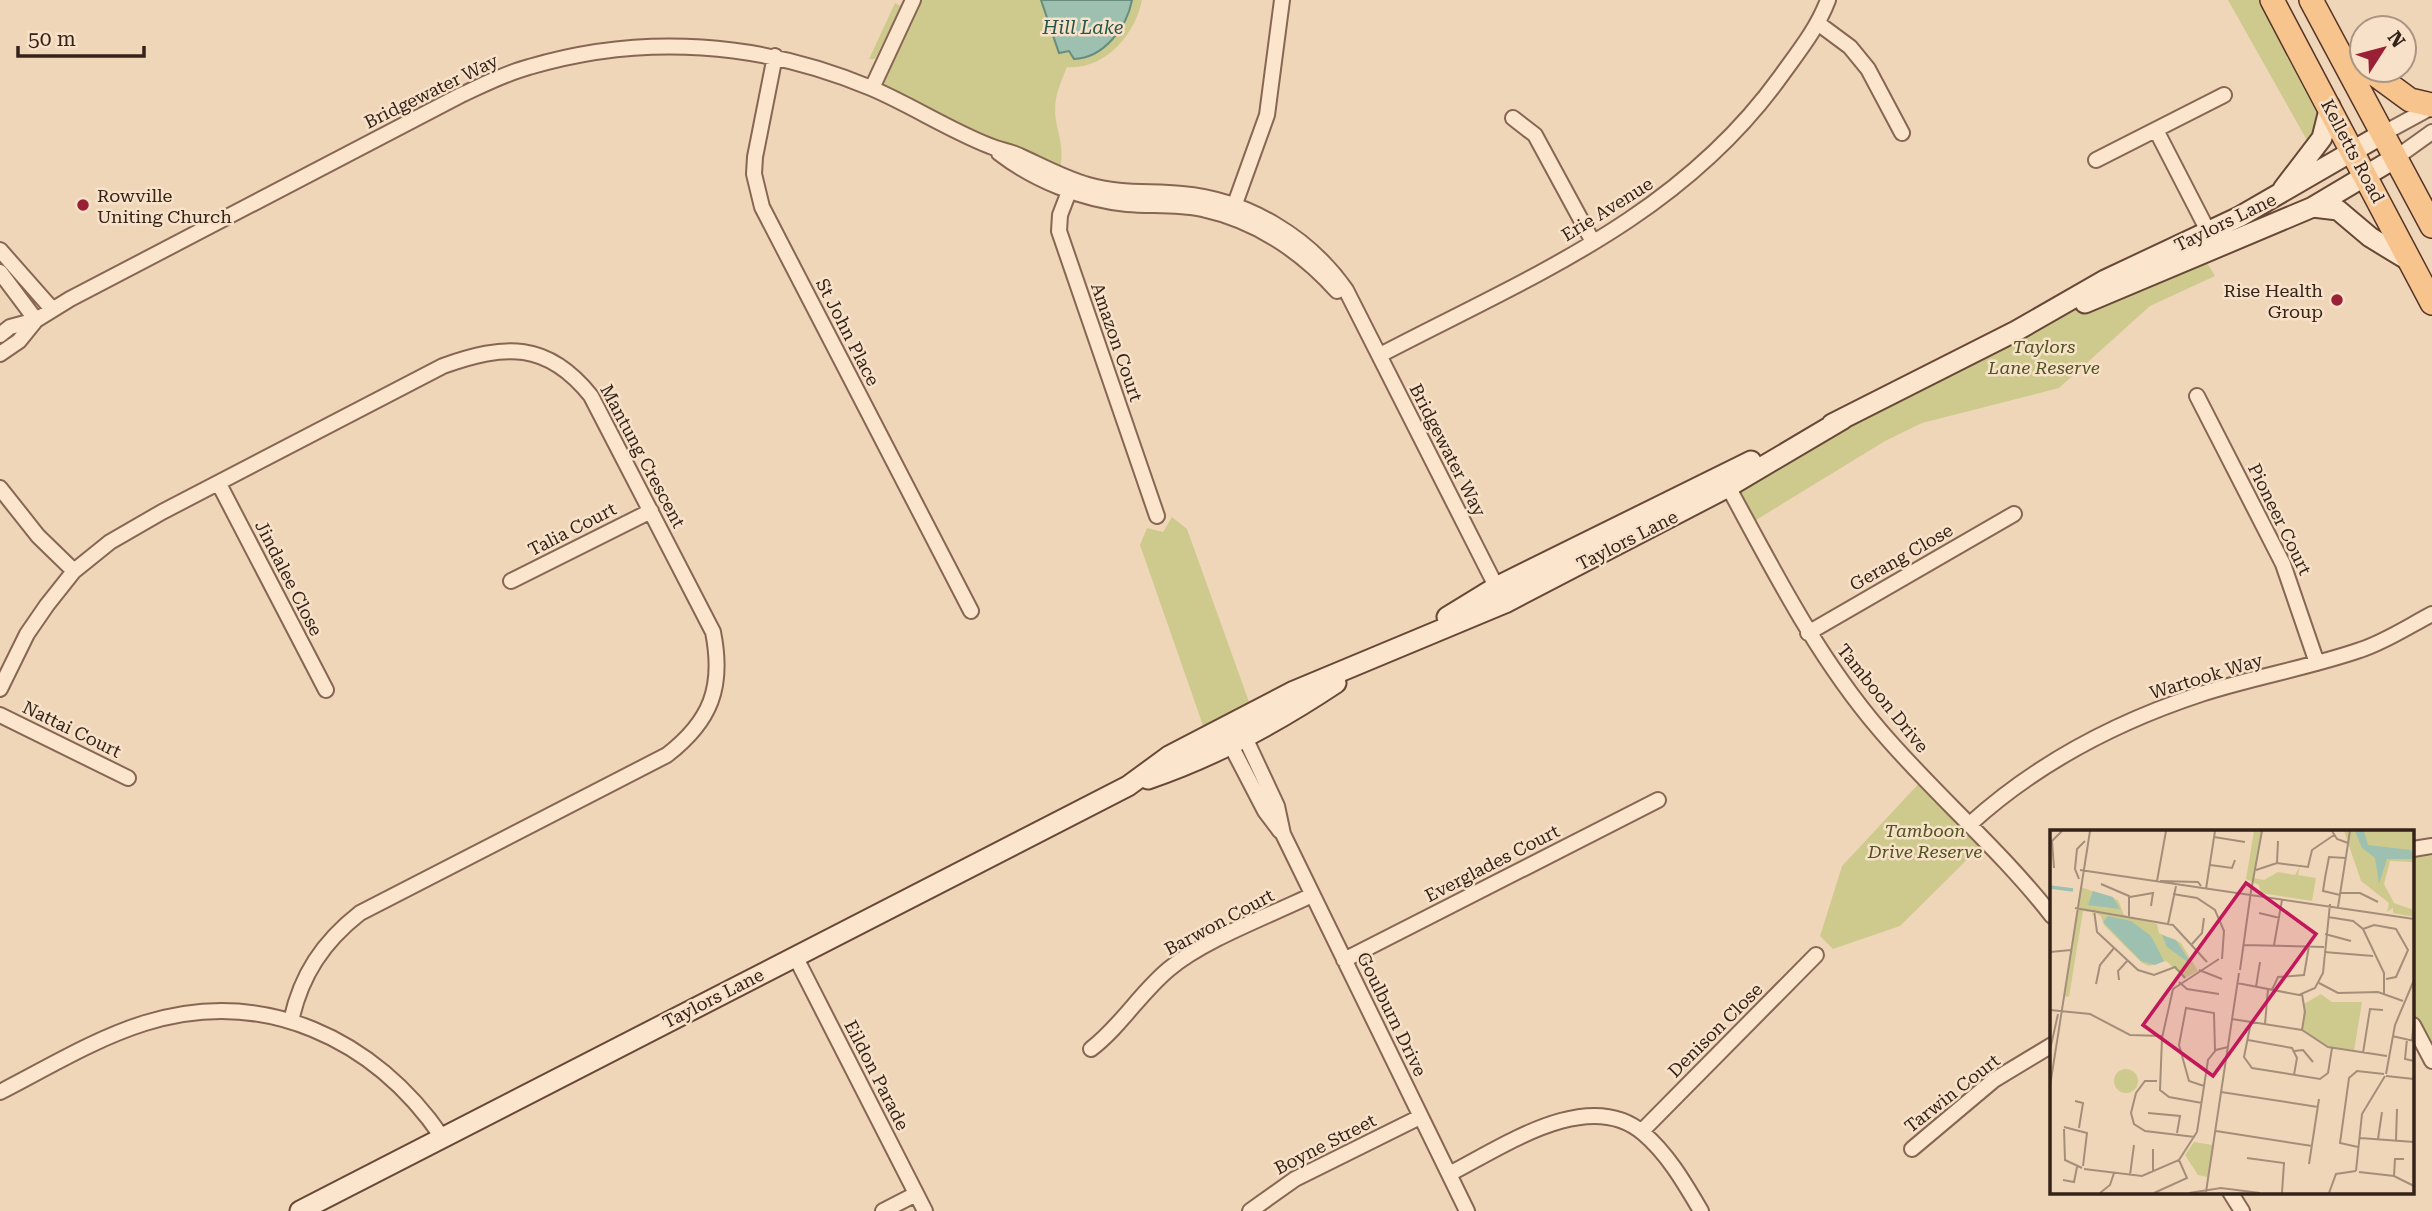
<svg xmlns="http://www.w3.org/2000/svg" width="2432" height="1211" font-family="'Roboto Serif',serif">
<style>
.green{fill:#ceca8d}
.water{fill:#9ec0b0;stroke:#668d7d;stroke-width:2}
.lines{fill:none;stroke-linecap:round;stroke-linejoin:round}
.minor-casing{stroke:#876653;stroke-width:18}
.secondary-casing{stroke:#684737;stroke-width:23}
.primary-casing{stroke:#543528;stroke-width:26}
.minor{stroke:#fbe5cc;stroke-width:14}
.secondary{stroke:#fbe5cc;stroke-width:19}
.primary{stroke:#f8c48d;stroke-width:23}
.poi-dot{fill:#992036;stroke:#f7e2c9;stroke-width:2.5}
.labels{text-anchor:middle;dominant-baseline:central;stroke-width:5;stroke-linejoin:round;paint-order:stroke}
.street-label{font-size:18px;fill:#352219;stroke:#f7e2c9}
.poi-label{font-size:18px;fill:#352219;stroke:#f7e2c9;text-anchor:start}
.park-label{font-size:18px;font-style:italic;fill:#4e531f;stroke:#f7e2c9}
.water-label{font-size:19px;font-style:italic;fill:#27564b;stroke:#f7e2c9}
.inset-river{fill:none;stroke:#9ec0b0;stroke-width:3.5}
.inset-road{fill:none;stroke:#a58e79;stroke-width:2}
.view{fill:#c2185b;fill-opacity:0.15;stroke:#c2185b;stroke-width:3.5}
.inset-edge{fill:none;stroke:#352219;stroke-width:3.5}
</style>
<rect width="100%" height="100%" fill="#f0d6b9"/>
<path class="green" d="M 913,0 L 1142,0 C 1135,35 1105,70 1067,67 C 1063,77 1058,88 1056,99 C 1051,127 1069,144 1058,174 L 872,88 Z
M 2228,0 L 2272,0 L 2330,106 L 2313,151 Z
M 895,3 L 901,6 L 875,59 L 869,59 Z
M 2203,256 L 2215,276 L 2150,306 L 2059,388 L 1922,423 L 1885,441 L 1748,525 L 1728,486 L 2016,331 Z
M 1172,517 L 1187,529 L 1253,713 L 1207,737 L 1140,545 L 1147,528 L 1163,532 Z
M 1924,778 L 1986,841 L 1900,926 L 1833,949 L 1820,936 L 1842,866 Z
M 2432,854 L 2432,1050 L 2413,1012 L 2413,856 Z"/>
<path class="water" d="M 1041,0 L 1132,0 C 1127,27 1104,58 1074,59 L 1069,51 L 1059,53 Z"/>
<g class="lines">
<g class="minor-casing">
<path id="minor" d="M 1819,24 L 1850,47 L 1868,69 L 1902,133
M 775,56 L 755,157 L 754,174 L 762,207 L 971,611
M 872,88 L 913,0
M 1513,118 L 1535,135 L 1593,242
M 2156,130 L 2208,231
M 2384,133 L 2432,107
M 999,153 C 1034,180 1083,200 1127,204 C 1152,206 1177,204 1202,209 C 1257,221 1300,250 1337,291
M 2397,157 L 2432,132
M 2096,160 L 2224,95
M 1073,181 L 1060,215 L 1059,231 L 1157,516
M 1231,215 L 1267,115 L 1282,0
M 0,250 L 52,309
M 0,272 L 36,320
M 0,335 L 10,327 L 36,320
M 0,354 L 19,341 L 36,320 L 70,299 L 461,95 C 483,85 506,73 529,67 C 643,33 762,42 871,88 C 911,105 949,130 990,146 C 999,150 1010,151 1020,156 C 1042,166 1064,178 1088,185 C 1119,194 1150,191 1182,194 C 1248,200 1309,237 1346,290 L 1500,594
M 1380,355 C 1529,277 1679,218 1781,76 C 1799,51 1817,29 1828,0
M 2197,396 L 2283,564 L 2317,663
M 1725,481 C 1772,567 1815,654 1879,729 C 1934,794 2000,849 2052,916
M 219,484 L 326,690
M 0,488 L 38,536 L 74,571
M 511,581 L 651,511
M 1808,633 L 2014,514
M 0,689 L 27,634 L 47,605 L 74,571 L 110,542 L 162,512 L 443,366 C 505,344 547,341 591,396 L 713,632 C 724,687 711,721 667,755 L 360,913 C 323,942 301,975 291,1021
M 0,715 L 128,778
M 1241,729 L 1277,806 L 1283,834 L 1467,1211
M 1226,736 L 1265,811 L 1280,831
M 1970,824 C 2036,764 2116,722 2201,694 C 2253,677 2308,668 2360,650 C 2385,642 2409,626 2432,614
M 2413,849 L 2432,846
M 795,956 L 925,1211
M 1344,960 L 1658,800
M 2413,1025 L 2432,1061
M 1091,1049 C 1121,1026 1140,993 1169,969 C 1205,939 1269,916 1312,895
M 0,1092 C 47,1068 94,1039 145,1023 C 264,986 375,1039 442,1137
M 1642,1131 L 1816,955
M 1912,1149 L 1994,1080 L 2052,1045
M 1449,1174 C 1501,1148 1588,1086 1643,1133 C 1668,1154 1685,1184 1701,1211
M 2230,1192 L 2242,1211
M 883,1211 L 916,1194
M 1250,1211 L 1295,1179 L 1420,1117"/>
</g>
<g class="secondary-casing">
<path id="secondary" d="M 2283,189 L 2322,138 L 2330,106
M 2313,207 L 2338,210 L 2370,237 L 2411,262
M 2085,303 L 2313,207 L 2397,157
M 1832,424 L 2016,331 L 2105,280 L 2239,217 L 2384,133
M 1447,617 L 1496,587 L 1751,461
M 1148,779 C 1213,757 1279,721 1336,683
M 300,1211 L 1128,786 L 1169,756 L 1294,691 L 1505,603 L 1728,487 L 1843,419"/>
</g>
<g class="primary-casing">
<path id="primary" d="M 2272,0 L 2432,303
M 2311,0 L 2432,226
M 2369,70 L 2410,100 L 2432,105"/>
</g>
<use href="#minor" class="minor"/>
<use href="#secondary" class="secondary"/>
<use href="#primary" class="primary"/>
</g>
<g class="poi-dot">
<circle cx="83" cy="205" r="7"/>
<circle cx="2337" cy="300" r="7"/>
</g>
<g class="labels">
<g class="street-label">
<text transform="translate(431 91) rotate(-26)">Bridgewater Way</text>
<text transform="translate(2353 151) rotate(62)">Kelletts Road</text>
<text transform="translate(1607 209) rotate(-32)">Erie Avenue</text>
<text transform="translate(2225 222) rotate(-26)">Taylors Lane</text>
<text transform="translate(848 332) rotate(63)">St John Place</text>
<text transform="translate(1117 342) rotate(71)">Amazon Court</text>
<text transform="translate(1448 450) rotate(63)">Bridgewater Way</text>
<text transform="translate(643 456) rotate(62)">Mantung Crescent</text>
<text transform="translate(2280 519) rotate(64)">Pioneer Court</text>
<text transform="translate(572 529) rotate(-27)">Talia Court</text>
<text transform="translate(1627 540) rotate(-27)">Taylors Lane</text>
<text transform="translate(1901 557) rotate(-30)">Gerang Close</text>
<text transform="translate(289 578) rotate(63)">Jindalee Close</text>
<text transform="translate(2206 676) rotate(-17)">Wartook Way</text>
<text transform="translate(1883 698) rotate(51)">Tamboon Drive</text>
<text transform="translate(72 729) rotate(26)">Nattai Court</text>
<text transform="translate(1492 863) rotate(-27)">Everglades Court</text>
<text transform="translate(1219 922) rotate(-28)">Barwon Court</text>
<text transform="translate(713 998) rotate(-27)">Taylors Lane</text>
<text transform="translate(1392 1014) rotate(64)">Goulburn Drive</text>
<text transform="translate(1715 1030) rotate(-45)">Denison Close</text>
<text transform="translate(877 1075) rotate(63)">Eildon Parade</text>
<text transform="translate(1952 1093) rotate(-38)">Tarwin Court</text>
<text transform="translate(1325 1144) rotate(-27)">Boyne Street</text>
</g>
<g class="poi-label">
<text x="97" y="195">Rowville<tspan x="97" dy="21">Uniting Church</tspan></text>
<text x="2323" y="290" text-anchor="end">Rise Health<tspan x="2323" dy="21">Group</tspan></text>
</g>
<g class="park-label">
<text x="2044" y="346">Taylors<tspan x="2044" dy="21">Lane Reserve</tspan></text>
<text x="1925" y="830">Tamboon<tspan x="1925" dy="21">Drive Reserve</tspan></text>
</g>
<g class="water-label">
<text x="1083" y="27">Hill Lake</text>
</g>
</g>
<g transform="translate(2050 830)">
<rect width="364" height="364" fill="#f0d6b9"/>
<path d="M 204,1 L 212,1 L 204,48 L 214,50 L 228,42 L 245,45 L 250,36 L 248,45 L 266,48 L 262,71 L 211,63 L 209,55 L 196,49 ZM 294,1 L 364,1 L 364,38 L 363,32 L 340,31 L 334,54 L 344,73 L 364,80 L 364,87 L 343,83 L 343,78 L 337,82 L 339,73 L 311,51 ZM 31,57 L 68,70 L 74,85 L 107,94 L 109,103 L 131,113 L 148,141 L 135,148 L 116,131 L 99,136 L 92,133 L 54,95 L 51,86 L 43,82 L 42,88 L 42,82 L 33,81 L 19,167 L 14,166 ZM 271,164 L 282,172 L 312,172 L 304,221 L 282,218 L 252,200 L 254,174 ZM64 251a12 12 0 1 1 24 0a12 12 0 1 1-24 0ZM 144,312 L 163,315 L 158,347 L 148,345 L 135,325 Z" fill="#ceca8d"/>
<path d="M 305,1 L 314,1 L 318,15 L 361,20 L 364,29 L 337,29 L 329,54 L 325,28 L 312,18 ZM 43,61 L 63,67 L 70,79 L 38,75 ZM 58,86 L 81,91 L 101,106 L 114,131 L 105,135 L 91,131 L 53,92 ZM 112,105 L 126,110 L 142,135 L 117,117 Z" fill="#9ec0b0"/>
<path class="inset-river" d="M 0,57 L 23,60"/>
<path class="inset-road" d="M 282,1 L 287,9 L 298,13M 164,7 L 195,12M 227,33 L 228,11M 160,35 L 182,38 L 185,30M 4,38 L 2,11 L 12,1M 30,40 L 364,89M 206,40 L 227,33 L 258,37 L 262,20 L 284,5M 29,49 L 25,39 L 27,19 L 35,11M 107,51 L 116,1M 110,51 L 148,52 L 151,56M 51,54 L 79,66 L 79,86M 156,59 L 165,1M 201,61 L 212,1M 290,63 L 310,63 L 328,72M 123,64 L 147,68 L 165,80 L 174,101 L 172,129M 290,65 L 273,61 L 275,48 L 279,27 L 296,28M 80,67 L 103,63 L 101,76M 288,77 L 300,1M 25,78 L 123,95 L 157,132M 44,80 L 47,102 L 88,140 L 104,145 L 125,137 L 135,148M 209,83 L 230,88M 278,87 L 303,91 L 313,99 L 334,143 L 334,164M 118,94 L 126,56M 313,99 L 324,95 L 346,99 L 358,120 L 346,147 L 336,149M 275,104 L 301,111M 142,114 L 152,103 L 154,88M 193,115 L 274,117M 224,115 L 232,70M 0,122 L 21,120M 274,122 L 323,126M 149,140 L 172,149M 190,140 L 201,61M 69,150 L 68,141 L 78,130M 129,152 L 137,159 L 169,164M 187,153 L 249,165 L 265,158 L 273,143 L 280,74M 269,153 L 288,163 L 328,162 L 353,171M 46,154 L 50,135 L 64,118M 206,157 L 210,132M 222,160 L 228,147 L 254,145 L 259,116M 252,164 L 255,182 L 252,200M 0,180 L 40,184 L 80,205 L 113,206M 182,189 L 252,200 L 278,217 L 337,226M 201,192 L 194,227 L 202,238 L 270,249 L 278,243 L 282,218M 215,194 L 218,159M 342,206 L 364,211M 357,209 L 355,229 L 364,231M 198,210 L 242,218 L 247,228 L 244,245M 362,211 L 364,190M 0,220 L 8,184M 244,221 L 253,220 L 263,232M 313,223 L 320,179 L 333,180M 336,244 L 345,195 L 364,150M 336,246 L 364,249M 107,251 L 95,251 L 86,263 L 81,283 L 84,294 L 95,301 L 145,307M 0,256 L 40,1M 154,256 L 139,251 L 129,215 L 136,178 L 164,183 L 165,221M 171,262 L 268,277M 25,271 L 33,273 L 29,298M 152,273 L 119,267 L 110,260 L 112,208 L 123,159 L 169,129M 98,283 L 130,286 L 127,303M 14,297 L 37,303 L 33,336M 14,299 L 15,330 L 32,338M 166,301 L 262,316M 310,308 L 364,312M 328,309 L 332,282M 346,310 L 347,279M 308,317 L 290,313 L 299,248 L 307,241 L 334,244M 103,319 L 103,342M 197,328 L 234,333 L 232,363M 259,334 L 269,269M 34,339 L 92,346 L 129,330 L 147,302 L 158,230 L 166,220 L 178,217M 306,341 L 312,284 L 335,246M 309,342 L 344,346 L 364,356M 80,345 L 84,315M 344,346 L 345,329 L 354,329M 13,350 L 24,352 L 27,337M 156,362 L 189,143M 50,363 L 60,355 L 64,343M 104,363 L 137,348 L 129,330M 139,363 L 171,358 L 210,363M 279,363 L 286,344 L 306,341"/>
<path class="view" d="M 196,53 L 266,104 L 163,246 L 93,195 Z"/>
<rect width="364" height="364" class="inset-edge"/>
</g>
<g transform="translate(2383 49) rotate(54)"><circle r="33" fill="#f7e2c9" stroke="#a99583" stroke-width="2"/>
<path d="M0-5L12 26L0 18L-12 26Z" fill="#992036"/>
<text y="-10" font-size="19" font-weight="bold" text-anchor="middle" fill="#352219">N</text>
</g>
<path d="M18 46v10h126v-10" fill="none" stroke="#352219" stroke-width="3.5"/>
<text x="28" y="46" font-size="21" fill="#352219" stroke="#f7e2c9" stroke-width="5" paint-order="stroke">50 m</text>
</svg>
